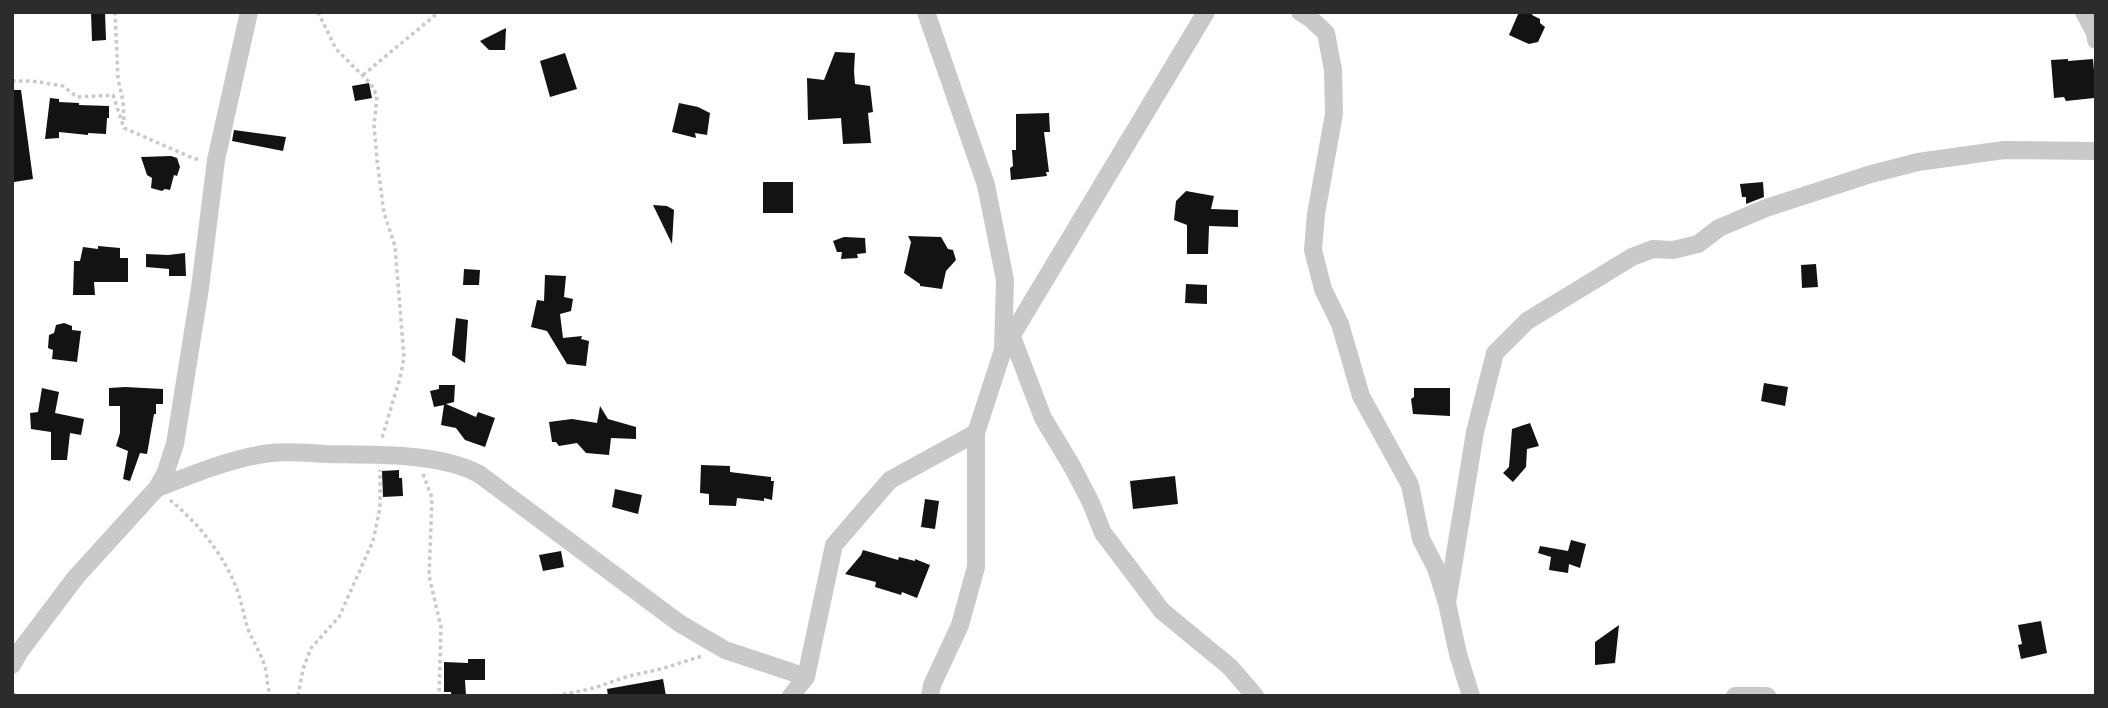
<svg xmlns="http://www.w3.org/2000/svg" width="2108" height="708" font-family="Quicksand,sans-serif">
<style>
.building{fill:#131313}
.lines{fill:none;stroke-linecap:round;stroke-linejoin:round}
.path{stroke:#c9c9c9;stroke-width:3.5;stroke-dasharray:3.5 3.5;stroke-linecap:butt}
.street{stroke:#c9c9c9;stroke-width:18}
</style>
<rect width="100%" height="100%" fill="#fff"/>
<path class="building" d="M 91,12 L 105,12 L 106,40 L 92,41 Z
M 1519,12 L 1533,12 L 1532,15 L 1540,19 L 1540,23 L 1545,27 L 1538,42 L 1529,44 L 1509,35 Z
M 506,28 L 505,50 L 489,50 L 480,41 Z
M 835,52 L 855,53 L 854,71 L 855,84 L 870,86 L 873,112 L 868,113 L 871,143 L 843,144 L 841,118 L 808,120 L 807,78 L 824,80 Z
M 565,53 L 577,89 L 550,97 L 540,61 Z
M 2068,59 L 2068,61 L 2093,59 L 2096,93 L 2094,98 L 2066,101 L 2064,97 L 2054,98 L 2051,60 Z
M 369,83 L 372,98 L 355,101 L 352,86 Z
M 12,90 L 21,90 L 33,179 L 14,182 Z
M 50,98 L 59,99 L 59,102 L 79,103 L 79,105 L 109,106 L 109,118 L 107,118 L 106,134 L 88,133 L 88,135 L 59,132 L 59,138 L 45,139 Z
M 679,103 L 698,107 L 710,113 L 707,135 L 695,133 L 696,138 L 672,132 Z
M 1049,113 L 1050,132 L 1044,132 L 1049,172 L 1046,172 L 1047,176 L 1011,180 L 1010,168 L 1013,166 L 1012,150 L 1016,150 L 1016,114 Z
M 234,130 L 286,137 L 283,151 L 232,141 Z
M 171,156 L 177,158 L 180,167 L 177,176 L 174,175 L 170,190 L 165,189 L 162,191 L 151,188 L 152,178 L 147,175 L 141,157 Z
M 763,182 L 793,182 L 793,213 L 763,213 Z
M 1763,182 L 1764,197 L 1746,204 L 1746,197 L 1742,197 L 1740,184 Z
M 1186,191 L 1214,196 L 1211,209 L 1238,210 L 1238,227 L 1209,226 L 1208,254 L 1187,254 L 1187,225 L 1174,220 L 1176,201 Z
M 653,205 L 667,206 L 674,210 L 672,244 Z
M 908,236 L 941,237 L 948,249 L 953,250 L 956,260 L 946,271 L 942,289 L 920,286 L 920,284 L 904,273 L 911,242 Z
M 844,237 L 865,238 L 866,253 L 857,254 L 858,258 L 841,259 L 842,252 L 837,252 L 833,241 Z
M 98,246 L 120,248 L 120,258 L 128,258 L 128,282 L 94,282 L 95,295 L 73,295 L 74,261 L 80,261 L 83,247 L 98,249 Z
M 185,253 L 186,276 L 169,276 L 169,269 L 146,267 L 146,254 L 168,255 Z
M 1816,264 L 1818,287 L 1802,288 L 1801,265 Z
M 464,269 L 480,270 L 479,285 L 463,285 Z
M 545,275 L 566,276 L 564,297 L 573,299 L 571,311 L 560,314 L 563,338 L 582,336 L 581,339 L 589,341 L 586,366 L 567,364 L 547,331 L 531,327 L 537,300 L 544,301 Z
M 1186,284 L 1207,285 L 1207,304 L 1185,303 Z
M 456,318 L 468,320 L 465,363 L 452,355 Z
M 64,323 L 72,326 L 72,330 L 81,331 L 77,362 L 52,359 L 53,350 L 48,348 L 49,335 L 54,333 L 56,325 Z
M 1764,383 L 1788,387 L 1785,406 L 1761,401 Z
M 439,385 L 455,385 L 454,402 L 446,404 L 476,417 L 478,412 L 495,418 L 485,447 L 465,440 L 456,428 L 441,425 L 444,405 L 434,407 L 430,391 L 439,389 Z
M 125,387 L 163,389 L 163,404 L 156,404 L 156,414 L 154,414 L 147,454 L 140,453 L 130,481 L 123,479 L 128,451 L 116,446 L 120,433 L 120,406 L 109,406 L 109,388 Z
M 42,388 L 59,392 L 55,413 L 84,419 L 81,435 L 70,433 L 67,460 L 51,460 L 51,432 L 31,429 L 30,413 L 38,412 Z
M 1414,388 L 1450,388 L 1450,416 L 1413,414 L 1411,399 L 1414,397 Z
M 600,406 L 608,419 L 636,427 L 636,439 L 611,438 L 609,455 L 586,453 L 577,443 L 559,446 L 556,442 L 552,442 L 549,422 L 572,419 L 597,423 Z
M 1530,423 L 1539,446 L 1527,449 L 1526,467 L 1513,482 L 1503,473 L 1509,467 L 1512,429 Z
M 701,465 L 730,466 L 730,472 L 771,477 L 771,481 L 774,481 L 772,500 L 764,498 L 764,501 L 737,498 L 736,506 L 709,505 L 709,494 L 700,493 Z
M 399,470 L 399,478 L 402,478 L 403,496 L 383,497 L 382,471 Z
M 1175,476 L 1178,504 L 1133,509 L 1130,481 Z
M 615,489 L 642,495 L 638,514 L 612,507 Z
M 925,499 L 939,501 L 935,529 L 921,527 Z
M 1571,540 L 1586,544 L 1580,568 L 1569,564 L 1568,573 L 1549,570 L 1551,557 L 1538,553 L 1540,546 L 1568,551 Z
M 863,550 L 898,560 L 899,557 L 915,561 L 915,559 L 930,565 L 917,598 L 902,592 L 901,595 L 875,587 L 876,582 L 845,574 L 861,555 Z
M 561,551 L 564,567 L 543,571 L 539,555 Z
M 2041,621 L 2047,653 L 2021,659 L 2018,645 L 2022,644 L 2018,625 Z
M 1619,625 L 1615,663 L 1595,665 L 1595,642 Z
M 468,659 L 485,659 L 485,680 L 465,680 L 466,696 L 451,696 L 451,692 L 444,692 L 444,662 L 468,663 Z
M 663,679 L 666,696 L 608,696 L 607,689 Z"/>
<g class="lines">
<path class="path" d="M 115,12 L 118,79 L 123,101 L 124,122
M 318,12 L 336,49 L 371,84 L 377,96 L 374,125 L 377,160 L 384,213 L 395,246 L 404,358 L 400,378 L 382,438
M 363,75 L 439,12
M 12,81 L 32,81 L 63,86 L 77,97 L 113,95 L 124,128 L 195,159 L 200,159
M 423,474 L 432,498 L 429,576 L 441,627 L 439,696
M 170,500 C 199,524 225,556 238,592 C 242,604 244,617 248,629 C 253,641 260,652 264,664 C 268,674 266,686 271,696
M 12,693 L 16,696
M 298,696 L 303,669 L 311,648 L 339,617 L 373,541 L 380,508 L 380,470
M 556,696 L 594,688 L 629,676 L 661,669 L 702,656"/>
<path class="street" d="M 1300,12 L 1311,19 L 1326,33 L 1333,70 L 1334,114 L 1316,214 L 1313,250 L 1323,289 L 1340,324 L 1361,396 L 1410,485 L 1421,539 L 1436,568 L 1447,603 L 1458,654 L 1471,696
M 2084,12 L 2095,33 L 2096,40
M 1012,337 L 1043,418 L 1073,468 L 1091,503 L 1103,533 L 1162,611 L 1230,667 L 1255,696
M 1006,345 L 1206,12
M 157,488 C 194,474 231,458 271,453 C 288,451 307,453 325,454 C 371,455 439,452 479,474 L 679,623 L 725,650 L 806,677
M 1447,603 L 1475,432 L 1495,353 L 1527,321 L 1632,257 L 1653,249 L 1673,250 L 1698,244 L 1719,228 L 1766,208 L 1871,174 L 1918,162 L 2004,150 L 2096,151
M 12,665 L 20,651 L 76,577 L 157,488 L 165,474 L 175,444 L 200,288 L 216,160 L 249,12
M 791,696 L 806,677 L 834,545 L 890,480 L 976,433 L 1003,350 L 1005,280 L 986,185 L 926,12
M 930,696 L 932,685 L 960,625 L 976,567 L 976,433
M 1735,696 L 1767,696"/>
</g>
<rect width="2108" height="708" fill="none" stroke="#2c2c2c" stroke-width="28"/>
</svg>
